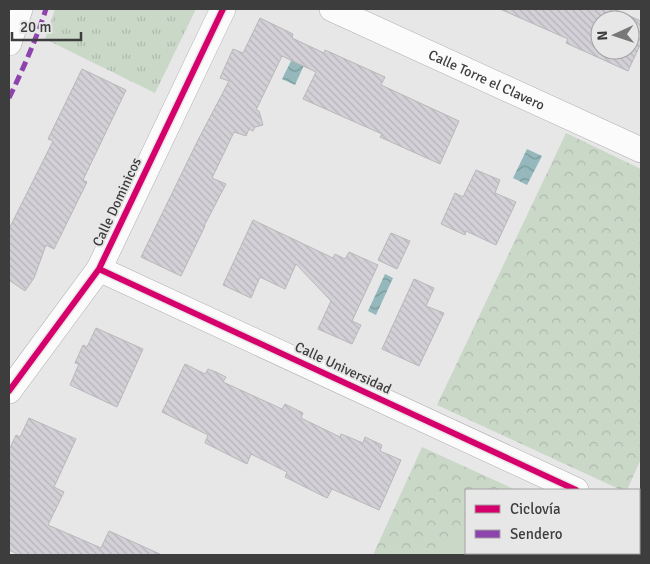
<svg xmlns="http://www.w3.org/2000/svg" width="650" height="564" font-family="Signika,sans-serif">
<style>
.grass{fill:url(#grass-tufts)}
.park{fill:url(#park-crowns)}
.garden{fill:#cad8c8}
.water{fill:url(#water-waves)}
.building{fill:url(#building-back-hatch);stroke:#b8b8b9;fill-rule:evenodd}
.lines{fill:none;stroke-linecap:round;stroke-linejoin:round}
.minor-casing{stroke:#afafb0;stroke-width:26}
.minor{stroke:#fbfbfc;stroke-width:25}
.quiet{stroke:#8e44ad;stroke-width:5;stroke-dasharray:10 5;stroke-linecap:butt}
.cycleway-casing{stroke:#e7e7e8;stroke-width:9}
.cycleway{stroke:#d6006c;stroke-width:6}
.labels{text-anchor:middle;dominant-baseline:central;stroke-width:4;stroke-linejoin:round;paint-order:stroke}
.street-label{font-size:14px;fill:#3d3d3d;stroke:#e7e7e8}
</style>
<defs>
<pattern id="grass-tufts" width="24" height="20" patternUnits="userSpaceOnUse" patternTransform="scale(1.25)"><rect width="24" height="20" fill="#cad8c8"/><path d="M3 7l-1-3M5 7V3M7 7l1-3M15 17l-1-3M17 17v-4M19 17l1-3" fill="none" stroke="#aebaad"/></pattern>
<pattern id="park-crowns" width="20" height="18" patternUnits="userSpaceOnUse" patternTransform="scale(1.25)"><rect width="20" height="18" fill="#cad8c8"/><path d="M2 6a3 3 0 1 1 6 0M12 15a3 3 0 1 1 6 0" fill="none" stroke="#aebaad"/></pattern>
<pattern id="water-waves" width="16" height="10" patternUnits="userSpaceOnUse" patternTransform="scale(1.25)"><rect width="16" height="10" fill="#94b8bc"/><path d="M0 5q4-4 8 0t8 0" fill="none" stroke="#7a979a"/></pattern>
<pattern id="building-back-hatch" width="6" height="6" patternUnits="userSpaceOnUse" patternTransform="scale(1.25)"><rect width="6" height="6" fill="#d3d1d7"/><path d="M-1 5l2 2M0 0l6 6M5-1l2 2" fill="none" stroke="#b6b4b9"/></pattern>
</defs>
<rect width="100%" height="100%" fill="#e7e7e8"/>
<path class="grass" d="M 55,9 L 196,9 L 155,93 L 45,39 Z"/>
<path class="park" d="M 566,133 L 641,169 L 641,459 L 627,490 L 621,490 L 437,405 Z
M 422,447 L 516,490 L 466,490 L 466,553 L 599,553 L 597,555 L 373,555 Z"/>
<path class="garden" d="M 466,515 L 466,553 L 578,553 L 577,555 L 448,555 Z"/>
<path class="water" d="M 293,57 L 305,63 L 295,85 L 282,79 Z
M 527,149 L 542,156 L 527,185 L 513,178 Z
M 385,274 L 393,278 L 376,315 L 368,311 Z"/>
<path class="building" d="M 500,9 L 614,9 L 641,21 L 641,43 L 628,71 L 566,43 L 568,39 ZM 600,20 L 630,20 L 630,50 L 600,50 Z
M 260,18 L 293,34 L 292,38 L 324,53 L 325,50 L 385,77 L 381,85 L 459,121 L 440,164 L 380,137 L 382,134 L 303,99 L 316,72 L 282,56 L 256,110 L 259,111 L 263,125 L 255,127 L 253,131 L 249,129 L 246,136 L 234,132 L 212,178 L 226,184 L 204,226 L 205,226 L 181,276 L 141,257 L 198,140 L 229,81 L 220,78 L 233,49 L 243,53 Z
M 82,69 L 126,90 L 83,180 L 87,182 L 54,249 L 46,245 L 34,278 L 25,291 L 9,280 L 9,229 L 53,141 L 48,139 Z
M 476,170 L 500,180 L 495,193 L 516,202 L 496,245 L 466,231 L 465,235 L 441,224 L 455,193 L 463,197 Z
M 253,220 L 333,258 L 335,254 L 345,259 L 349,252 L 378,265 L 352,321 L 361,325 L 352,344 L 318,329 L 331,301 L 296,264 L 285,289 L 260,277 L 251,298 L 223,285 Z
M 391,233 L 410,241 L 397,269 L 378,260 Z
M 414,279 L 434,288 L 426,306 L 444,313 L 419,366 L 382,349 Z
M 96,328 L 143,349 L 117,407 L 70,385 L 79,364 L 75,363 L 83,345 L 87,347 Z
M 185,364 L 205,374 L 208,369 L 216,372 L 226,377 L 223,382 L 282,409 L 285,404 L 303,413 L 301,418 L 340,437 L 341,434 L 363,443 L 365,437 L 382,445 L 380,451 L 401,460 L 379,510 L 332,489 L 327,498 L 285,477 L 287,472 L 251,454 L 247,464 L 205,443 L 208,435 L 162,412 Z
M 29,418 L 76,439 L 54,487 L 64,492 L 48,525 L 101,548 L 109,531 L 162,555 L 19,555 L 9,550 L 9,450 L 16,435 L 20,437 Z"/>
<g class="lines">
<g class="minor-casing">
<g id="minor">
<path id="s1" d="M 332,9 L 641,150"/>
<path d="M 9,43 L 20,9"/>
<path d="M 99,269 L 576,490"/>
<path d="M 9,391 L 99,269 L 223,9"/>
<path d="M 639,519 L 641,520"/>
</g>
</g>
<use href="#minor" class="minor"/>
<path class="quiet" d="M 9,98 C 23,69 36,40 46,9"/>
<g class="cycleway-casing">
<path id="cycleway" d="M 99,269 L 576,490
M 9,391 L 99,269 L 223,9"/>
</g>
<use href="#cycleway" class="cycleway"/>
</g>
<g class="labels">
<g class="street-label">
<text stroke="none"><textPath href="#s1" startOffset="170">Calle Torre el Clavero</textPath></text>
<text transform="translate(117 202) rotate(-65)">Calle Dominicos</text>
<text transform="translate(343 368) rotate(25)">Calle Universidad</text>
</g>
</g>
<rect width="650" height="564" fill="none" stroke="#3d3d3d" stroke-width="20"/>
<rect x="465" y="489" width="175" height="65" fill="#e7e7e8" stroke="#a3a3a4"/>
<rect x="475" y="505" width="25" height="8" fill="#d6006c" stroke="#a3a3a4"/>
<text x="510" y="514" font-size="15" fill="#3d3d3d">Ciclovía</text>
<rect x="475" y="530" width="25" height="8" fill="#8e44ad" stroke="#a3a3a4"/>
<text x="510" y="539" font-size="15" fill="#3d3d3d">Sendero</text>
<g transform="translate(615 35) rotate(267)"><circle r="24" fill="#e7e7e8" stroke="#a3a3a4"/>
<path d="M0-4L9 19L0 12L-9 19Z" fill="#787879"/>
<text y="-8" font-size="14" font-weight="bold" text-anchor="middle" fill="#3d3d3d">N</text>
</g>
<path d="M12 32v8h69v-8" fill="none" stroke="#3d3d3d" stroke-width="2.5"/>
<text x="20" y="32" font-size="15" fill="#3d3d3d" stroke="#e7e7e8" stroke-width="4" paint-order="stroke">20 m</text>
</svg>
